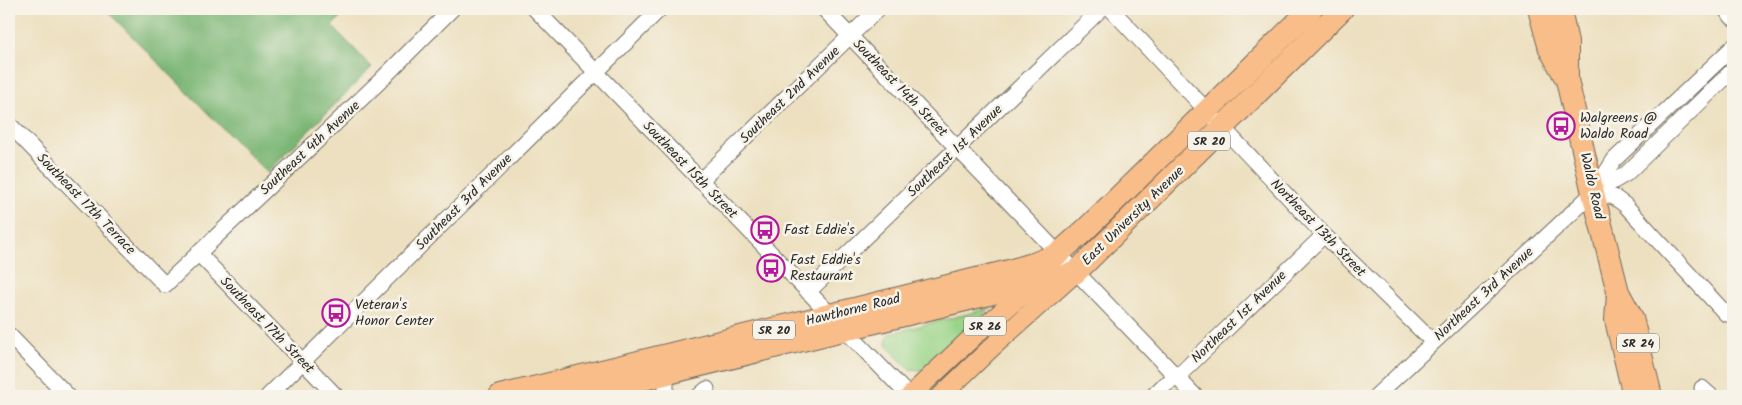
<svg xmlns="http://www.w3.org/2000/svg" width="1742" height="405" font-family="Kalam,sans-serif">
<style>
.green{fill:#99d488;stroke:#62805a}
.forest{fill:#7ab674;stroke:#527050}
.lines{fill:none;stroke-linecap:round;stroke-linejoin:round}
.minor-casing{stroke:#6f6a5f;stroke-width:17}
.major-casing{stroke:#6f6a5f;stroke-width:21}
.highway-casing{stroke:#6f6a5f;stroke-width:24}
.minor{stroke:#fff;stroke-width:15}
.major{stroke:#f8bd89;stroke-width:19}
.highway{stroke:#f8bd89;stroke-width:22}
.labels{text-anchor:middle;dominant-baseline:central;stroke-width:5;stroke-linejoin:round;paint-order:stroke}
.shield{fill:#f7f3e8;stroke:#686764;stroke-width:1}
.shield-label{font-size:12px;font-weight:bold;fill:#2b2b2b}
.street-label{font-size:14px;fill:#2b2b2b;stroke:#f7f3e8}
.poi-label{font-size:14px;fill:#2b2b2b;stroke:#f7f3e8;text-anchor:start}
</style>
<rect width="100%" height="100%" fill="#f7f3e8"/>
<filter id="ink" filterUnits="userSpaceOnUse"><feTurbulence type="fractalNoise" baseFrequency=".02" numOctaves="2"/><feDisplacementMap in="SourceGraphic" scale="10" xChannelSelector="R" yChannelSelector="G"/><feConvolveMatrix kernelMatrix="1 2 1 2 8 2 1 2 1" color-interpolation-filters="sRGB"/></filter>
<filter id="wash" filterUnits="userSpaceOnUse"><feTurbulence type="fractalNoise" baseFrequency=".0096" numOctaves="4" result="noise"/><feDisplacementMap in="SourceGraphic" scale="20" xChannelSelector="R" yChannelSelector="G"/><feGaussianBlur stdDeviation="1.12" result="paint"/><feColorMatrix in="noise" values="0 0 0 0 0 0 0 0 0 0 0 0 0 0 0 0 0 1.4 0 .05"/><feComposite in="paint" operator="in"/></filter>
<g filter="url(#wash)">
<rect width="100%" height="100%" fill="#ede0c0"/>
<path class="green" d="M 991,308 L 922,370 L 909,369 L 886,345 L 888,334 Z"/>
<path class="forest" d="M 105,9 L 332,9 L 340,18 L 332,26 L 372,67 L 267,173 Z"/>
</g>
<g filter="url(#ink)">
<g class="lines">
<g class="minor-casing">
<path id="minor" d="M 535,9 L 909,396
M 824,9 L 1195,396
M 1111,9 L 1324,235 L 1433,342
M 1725,9 L 1733,18
M 9,124 L 165,285 L 379,82 L 452,9
M 700,181 L 878,9
M 1597,191 L 1626,174 L 1733,70
M 1593,193 L 1614,197 L 1625,205 L 1726,314
M 198,253 L 336,396
M 808,292 L 1101,9
M 9,335 L 68,396
M 664,365 L 666,374 L 666,396
M 1702,388 L 1711,396
M 268,396 L 660,9
M 699,396 L 707,389
M 1153,396 L 1163,386 L 1176,378 L 1324,235
M 1376,396 L 1593,193 L 1614,160 L 1733,47"/>
</g>
<g class="major-casing">
<path id="major" d="M 910,396 L 978,332 L 1036,283
M 941,396 L 992,347 L 1075,273"/>
</g>
<g class="highway-casing">
<path id="highway" d="M 1539,9 L 1550,49 L 1566,78
M 1560,9 L 1567,42 L 1567,80 L 1593,193 L 1618,292 L 1632,318 L 1651,396
M 1618,293 L 1616,320 L 1634,396
M 500,396 L 1009,271 L 1036,263 L 1058,254 L 1085,230 L 1311,9
M 575,396 L 1075,273 L 1342,9"/>
</g>
<use href="#minor" class="minor"/>
<use href="#major" class="major"/>
<use href="#highway" class="highway"/>
</g>
</g>
<defs>
<g id="bus-ring" transform="scale(1.4375)"><circle r="9.5" fill="#f7f3e8" stroke="#b5179e" stroke-width="1.5"/><path d="M-5-6H5V4H4V6H2V4H-2V6H-4V4H-5ZM-3.5-4V0h7V-4ZM-3.5 1.2v1.5H-2V1.2ZM2 1.2v1.5H3.5V1.2Z" fill="#b5179e"/></g>
</defs>
<g fill-rule="evenodd">
<use href="#bus-ring" x="1561" y="126"/>
<use href="#bus-ring" x="765" y="230"/>
<use href="#bus-ring" x="771" y="268"/>
<use href="#bus-ring" x="336" y="313"/>
</g>
<g class="labels">
<g class="shield">
<rect x="1188" y="131.5" width="42" height="19" rx="4"/>
<rect x="964" y="316.5" width="42" height="19" rx="4"/>
<rect x="753" y="320.5" width="42" height="19" rx="4"/>
<rect x="1617" y="333.5" width="42" height="19" rx="4"/>
</g>
<g class="shield-label">
<text x="1209" y="141">SR 20</text>
<text x="985" y="326">SR 26</text>
<text x="774" y="330">SR 20</text>
<text x="1638" y="343">SR 24</text>
</g>
<g class="street-label">
<text transform="translate(900 88) rotate(46)">Southeast 14th Street</text>
<text transform="translate(790 95) rotate(-44)">Southeast 2nd Avenue</text>
<text transform="translate(310 148) rotate(-43)">Southeast 4th Avenue</text>
<text transform="translate(955 151) rotate(-44)">Southeast 1st Avenue</text>
<text transform="translate(690 170) rotate(46)">Southeast 15th Street</text>
<text transform="translate(1592 186) rotate(77)">Waldo Road</text>
<text transform="translate(464 202) rotate(-45)">Southeast 3rd Avenue</text>
<text transform="translate(86 204) rotate(46)">Southeast 17th Terrace</text>
<text transform="translate(1133 216) rotate(-44)">East University Avenue</text>
<text transform="translate(1318 228) rotate(46)">Northeast 13th Street</text>
<text transform="translate(1484 294) rotate(-43)">Northeast 3rd Avenue</text>
<text transform="translate(853 310) rotate(-14)">Hawthorne Road</text>
<text transform="translate(1239 317) rotate(-44)">Northeast 1st Avenue</text>
<text transform="translate(267 325) rotate(46)">Southeast 17th Street</text>
</g>
<g class="poi-label">
<text x="1580" y="118">Walgreens @<tspan x="1580" dy="16">Waldo Road</tspan></text>
<text x="784" y="230">Fast Eddie's</text>
<text x="790" y="260">Fast Eddie's<tspan x="790" dy="16">Restaurant</tspan></text>
<text x="355" y="305">Veteran's<tspan x="355" dy="16">Honor Center</tspan></text>
</g>
</g>
<rect width="1742" height="405" fill="none" stroke="#f7f3e8" stroke-width="30"/>
</svg>
